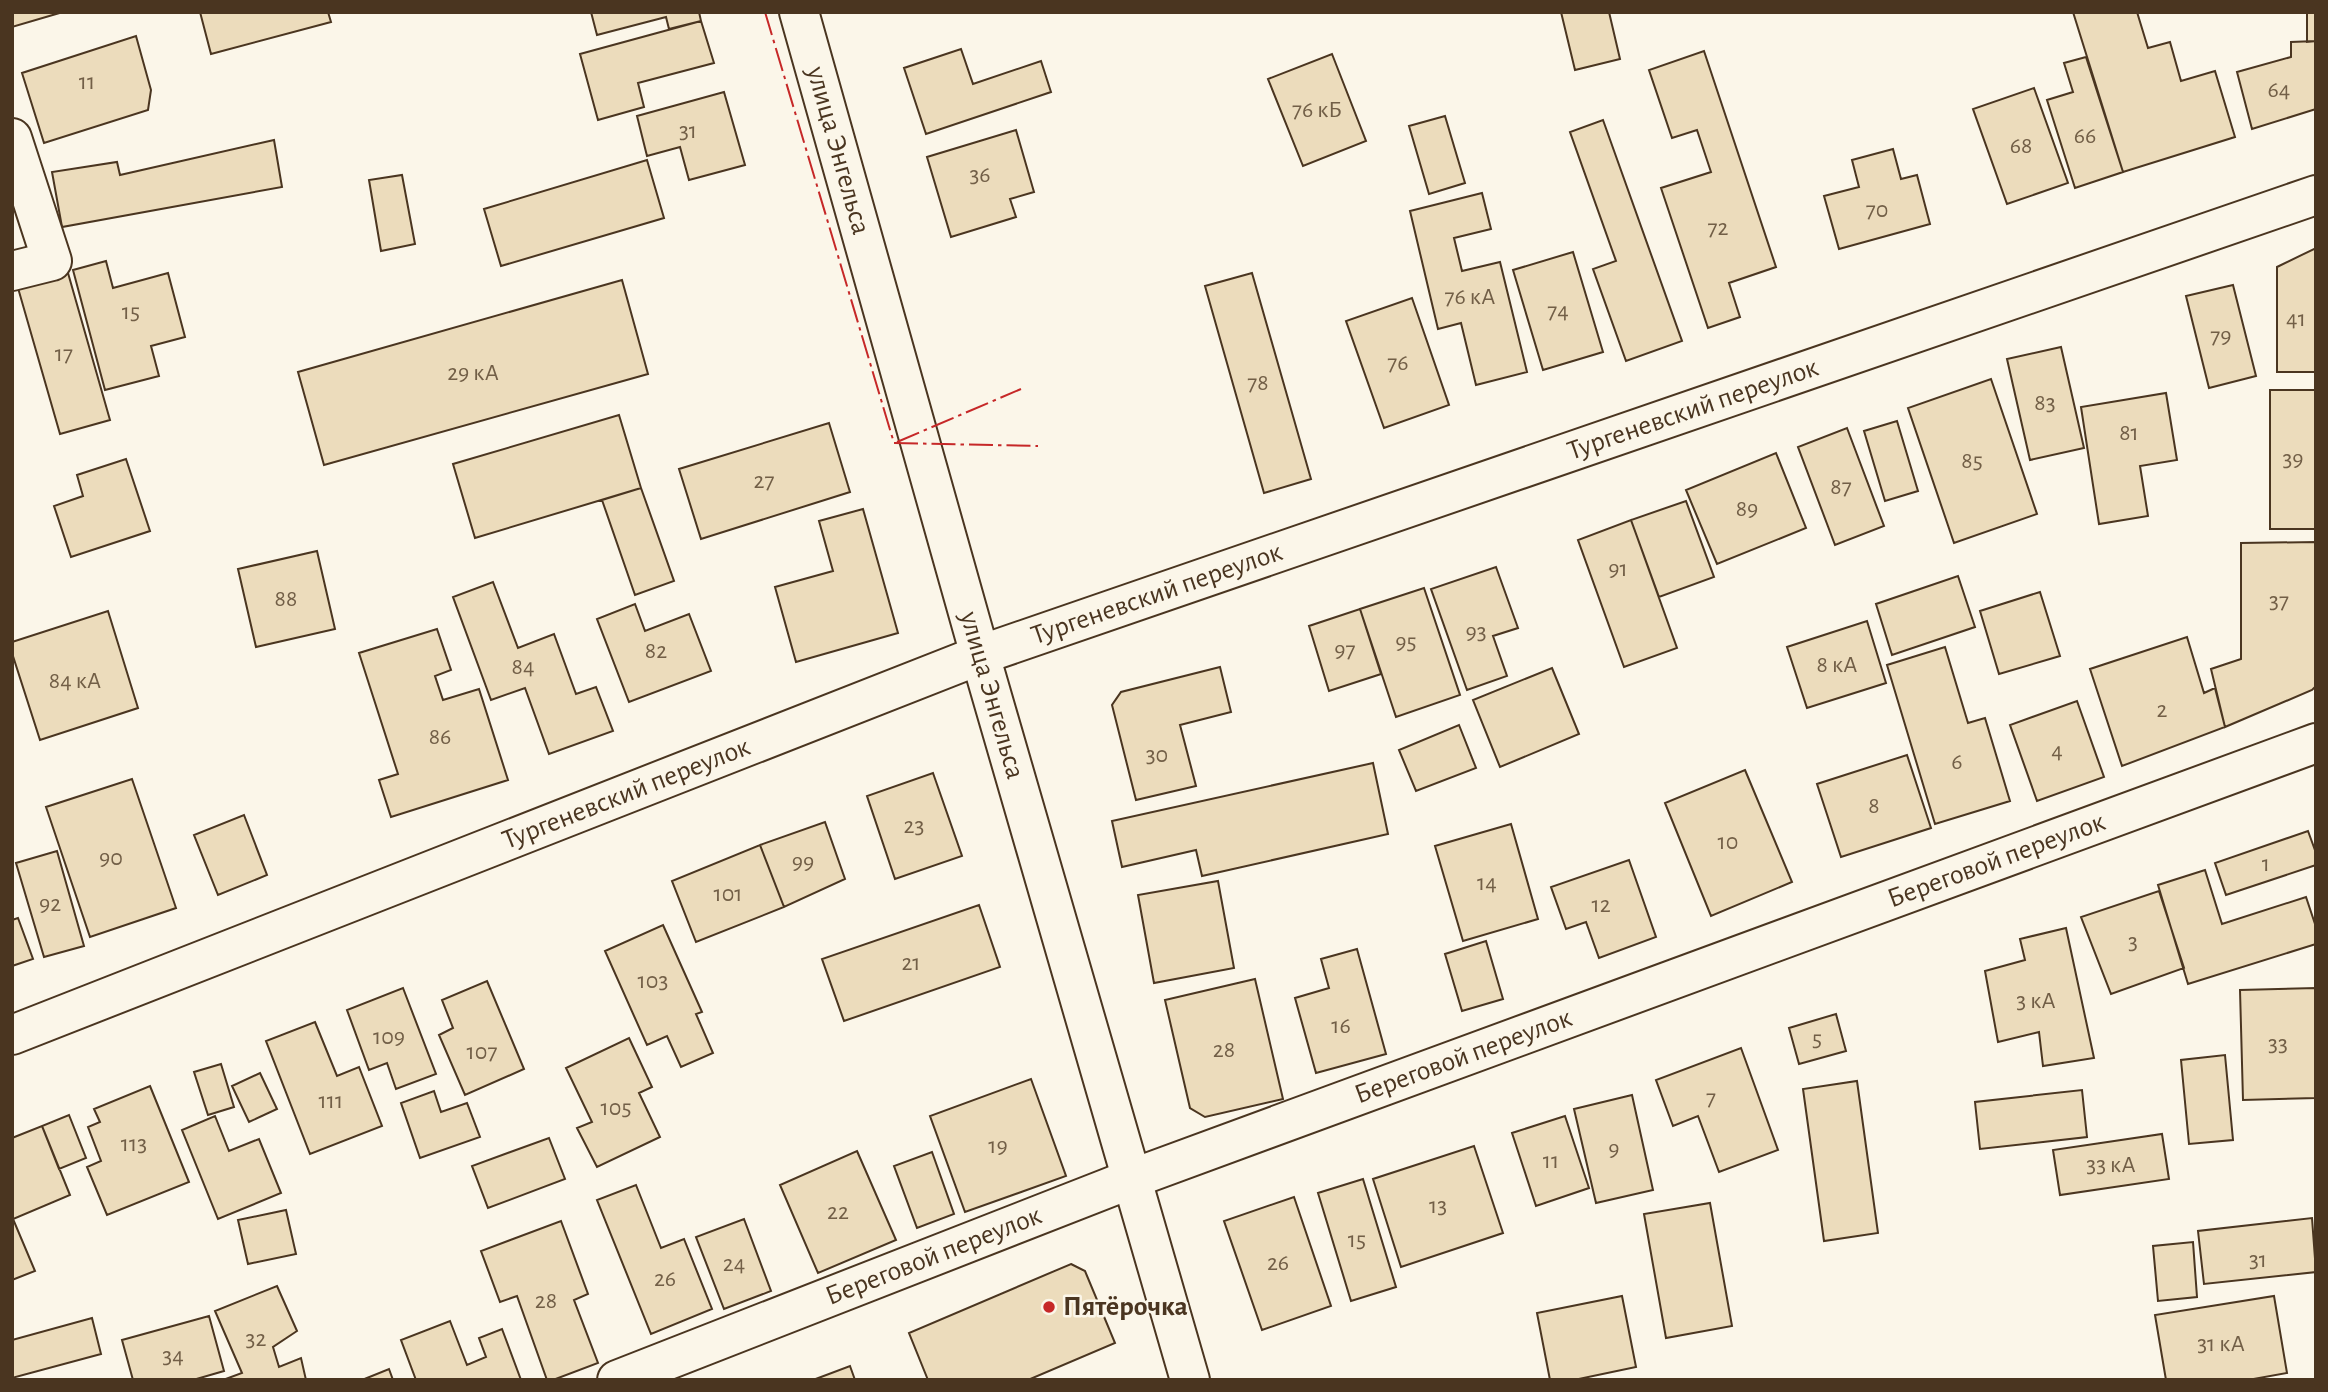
<svg xmlns="http://www.w3.org/2000/svg" width="2328" height="1392" font-family="'Alegreya Sans',sans-serif">
<style>
.building{fill:#ecdcbc;stroke:#4a3520;stroke-width:2}
.lines{fill:none;stroke-linecap:round;stroke-linejoin:round}
.street-casing{stroke:#4a3520;stroke-width:42}
.street{stroke:#fbf6e9;stroke-width:38}
.power{stroke:#c62828;stroke-width:2;stroke-dasharray:24 5 3.5 5;stroke-linecap:butt}
.poi-dot{fill:#c62828;stroke:#fbf6e9;stroke-width:2.5}
.labels{text-anchor:middle;dominant-baseline:central;stroke-width:5;stroke-linejoin:round;paint-order:stroke}
.number-label{font-size:24px;fill:#725f47}
.street-label{font-size:28px;fill:#4a3520;stroke:#fbf6e9}
.poi-label{font-size:28px;font-weight:bold;fill:#4a3520;stroke:#fbf6e9;text-anchor:start}
</style>
<rect width="100%" height="100%" fill="#fbf6e9"/>
<path class="building" d="M 12,12 L 63,12 L 12,27 Z
M 200,12 L 328,12 L 331,22 L 211,54 Z
M 591,12 L 699,12 L 701,21 L 669,29 L 666,17 L 597,35 Z
M 1561,12 L 1609,12 L 1620,59 L 1575,70 Z
M 2073,12 L 2137,12 L 2148,48 L 2170,42 L 2181,81 L 2215,71 L 2235,137 L 2123,172 Z
M 2307,12 L 2316,12 L 2316,41 L 2307,42 Z
M 701,21 L 714,63 L 638,83 L 644,107 L 598,120 L 580,54 Z
M 136,36 L 151,90 L 148,110 L 44,143 L 22,73 Z
M 2316,41 L 2316,109 L 2252,129 L 2237,72 L 2291,57 L 2291,42 Z
M 961,49 L 973,84 L 1041,61 L 1051,92 L 926,134 L 904,68 Z
M 1704,51 L 1776,267 L 1729,283 L 1740,317 L 1708,328 L 1661,188 L 1711,172 L 1697,130 L 1672,138 L 1649,70 Z
M 1332,54 L 1366,141 L 1303,166 L 1268,79 Z
M 2086,57 L 2123,172 L 2075,188 L 2047,100 L 2073,92 L 2064,63 Z
M 2034,88 L 2068,183 L 2007,204 L 1973,109 Z
M 724,92 L 745,165 L 689,180 L 680,147 L 647,156 L 637,116 Z
M 1445,116 L 1465,183 L 1429,194 L 1409,126 Z
M 1603,120 L 1682,341 L 1626,361 L 1593,269 L 1616,261 L 1570,132 Z
M 1016,130 L 1034,192 L 1010,199 L 1016,217 L 951,237 L 927,157 Z
M 274,140 L 282,187 L 62,227 L 52,172 L 117,162 L 120,175 Z
M 1893,149 L 1901,179 L 1917,175 L 1930,224 L 1839,249 L 1824,196 L 1859,187 L 1852,160 Z
M 647,160 L 664,218 L 501,266 L 484,209 Z
M 402,175 L 415,244 L 381,251 L 369,180 Z
M 1482,193 L 1491,229 L 1454,238 L 1462,271 L 1500,262 L 1527,372 L 1476,385 L 1461,323 L 1438,329 L 1410,211 Z
M 2316,248 L 2316,372 L 2277,372 L 2277,267 Z
M 1573,252 L 1603,352 L 1543,370 L 1513,270 Z
M 106,261 L 113,288 L 168,273 L 185,337 L 151,346 L 159,376 L 105,390 L 73,270 Z
M 68,273 L 110,420 L 60,434 L 18,288 Z
M 1252,273 L 1311,479 L 1264,493 L 1205,286 Z
M 622,280 L 648,374 L 324,465 L 298,372 Z
M 2233,285 L 2256,376 L 2209,388 L 2186,296 Z
M 1412,298 L 1449,405 L 1384,428 L 1346,321 Z
M 2061,347 L 2084,448 L 2030,460 L 2007,359 Z
M 1991,379 L 2037,514 L 1954,543 L 1908,408 Z
M 2270,390 L 2316,390 L 2316,529 L 2270,529 Z
M 2166,393 L 2177,460 L 2140,466 L 2148,516 L 2099,524 L 2081,407 Z
M 619,415 L 641,488 L 475,538 L 453,464 Z
M 1897,421 L 1918,491 L 1885,501 L 1864,431 Z
M 829,423 L 850,492 L 701,539 L 679,469 Z
M 1847,428 L 1884,526 L 1835,545 L 1798,447 Z
M 1776,453 L 1806,528 L 1717,564 L 1686,490 Z
M 126,459 L 150,531 L 71,557 L 54,506 L 83,496 L 77,475 Z
M 641,488 L 674,581 L 635,595 L 602,500 Z
M 1686,501 L 1714,577 L 1659,597 L 1631,520 Z
M 863,509 L 898,633 L 796,662 L 775,587 L 833,571 L 819,521 Z
M 1631,520 L 1677,648 L 1624,667 L 1578,540 Z
M 2316,542 L 2316,686 L 2312,690 L 2225,727 L 2211,669 L 2241,659 L 2241,543 Z
M 317,551 L 335,629 L 256,647 L 238,569 Z
M 1496,567 L 1518,628 L 1493,636 L 1507,676 L 1467,690 L 1431,589 Z
M 1958,576 L 1975,627 L 1892,655 L 1876,604 Z
M 493,582 L 518,648 L 554,634 L 576,694 L 596,687 L 613,731 L 549,754 L 525,688 L 491,700 L 453,597 Z
M 1424,588 L 1460,695 L 1396,717 L 1360,609 Z
M 2040,592 L 2060,656 L 1999,674 L 1980,611 Z
M 635,604 L 645,631 L 689,614 L 711,671 L 629,702 L 597,619 Z
M 1360,609 L 1381,674 L 1329,691 L 1309,626 Z
M 108,611 L 138,708 L 40,740 L 12,653 L 12,642 Z
M 1867,621 L 1886,683 L 1807,708 L 1787,647 Z
M 437,629 L 451,670 L 435,676 L 443,700 L 479,689 L 508,780 L 391,817 L 379,780 L 398,774 L 359,653 Z
M 2187,637 L 2204,693 L 2215,688 L 2225,727 L 2122,766 L 2090,669 Z
M 1945,647 L 1968,723 L 1985,718 L 2010,801 L 1935,824 L 1887,665 Z
M 1220,667 L 1231,712 L 1180,725 L 1196,786 L 1136,800 L 1112,705 L 1121,692 Z
M 1552,668 L 1579,734 L 1500,767 L 1473,700 Z
M 2077,701 L 2104,777 L 2037,801 L 2010,725 Z
M 1459,725 L 1476,768 L 1416,791 L 1399,750 Z
M 1907,755 L 1931,828 L 1841,857 L 1817,784 Z
M 1373,763 L 1388,834 L 1202,876 L 1196,850 L 1122,867 L 1112,821 Z
M 1745,770 L 1792,882 L 1711,916 L 1665,803 Z
M 933,773 L 962,856 L 895,879 L 867,796 Z
M 132,779 L 176,908 L 90,937 L 46,807 Z
M 244,815 L 267,875 L 218,895 L 194,835 Z
M 825,822 L 845,879 L 784,907 L 760,845 Z
M 1511,824 L 1538,919 L 1463,941 L 1435,846 Z
M 2308,831 L 2316,853 L 2316,865 L 2226,895 L 2215,863 Z
M 760,845 L 784,907 L 696,942 L 672,881 Z
M 57,851 L 84,946 L 44,957 L 16,863 Z
M 1629,860 L 1656,937 L 1599,958 L 1586,922 L 1566,929 L 1551,887 Z
M 2205,870 L 2222,924 L 2306,897 L 2316,927 L 2316,944 L 2188,984 L 2158,885 Z
M 1218,881 L 1234,968 L 1154,983 L 1138,895 Z
M 2159,891 L 2184,968 L 2111,994 L 2081,917 Z
M 979,905 L 1000,967 L 844,1021 L 822,959 Z
M 18,918 L 33,959 L 12,966 L 12,920 Z
M 663,925 L 702,1012 L 696,1014 L 713,1053 L 681,1067 L 667,1036 L 647,1045 L 605,951 Z
M 2066,928 L 2094,1058 L 2043,1066 L 2039,1032 L 1998,1042 L 1985,971 L 2025,960 L 2020,939 Z
M 1486,941 L 1503,999 L 1462,1011 L 1445,954 Z
M 1357,949 L 1386,1054 L 1316,1073 L 1295,998 L 1329,988 L 1321,959 Z
M 1255,979 L 1283,1099 L 1205,1117 L 1190,1108 L 1165,1000 Z
M 487,981 L 524,1069 L 465,1095 L 439,1035 L 453,1028 L 442,1000 Z
M 403,988 L 436,1074 L 396,1089 L 387,1063 L 369,1070 L 347,1010 Z
M 2316,988 L 2316,1098 L 2243,1100 L 2240,990 Z
M 1836,1014 L 1846,1051 L 1799,1064 L 1789,1028 Z
M 315,1022 L 337,1076 L 359,1067 L 382,1126 L 310,1154 L 266,1041 Z
M 629,1038 L 652,1087 L 639,1093 L 660,1137 L 597,1167 L 577,1128 L 592,1122 L 566,1068 Z
M 1741,1048 L 1778,1150 L 1719,1172 L 1698,1116 L 1673,1126 L 1656,1080 Z
M 2225,1055 L 2233,1140 L 2189,1144 L 2181,1060 Z
M 221,1064 L 234,1107 L 208,1115 L 194,1072 Z
M 260,1073 L 277,1109 L 249,1122 L 232,1086 Z
M 1031,1079 L 1066,1176 L 965,1212 L 930,1116 Z
M 1857,1081 L 1878,1233 L 1824,1241 L 1803,1089 Z
M 150,1086 L 189,1182 L 107,1215 L 87,1167 L 101,1161 L 88,1127 L 100,1122 L 94,1109 Z
M 2082,1090 L 2087,1137 L 1980,1149 L 1975,1102 Z
M 434,1091 L 441,1112 L 467,1103 L 480,1137 L 420,1158 L 401,1103 Z
M 1632,1095 L 1653,1190 L 1596,1203 L 1574,1109 Z
M 69,1115 L 86,1158 L 59,1169 L 42,1126 Z
M 215,1116 L 229,1151 L 259,1139 L 281,1193 L 218,1219 L 182,1130 Z
M 1565,1116 L 1589,1188 L 1536,1206 L 1512,1133 Z
M 42,1126 L 70,1195 L 13,1219 L 35,1271 L 12,1280 L 12,1138 Z
M 2162,1134 L 2169,1179 L 2060,1195 L 2053,1150 Z
M 549,1138 L 565,1179 L 488,1208 L 472,1166 Z
M 1474,1146 L 1503,1233 L 1401,1267 L 1373,1179 Z
M 857,1151 L 896,1240 L 818,1273 L 780,1185 Z
M 932,1152 L 954,1214 L 917,1228 L 894,1166 Z
M 1363,1179 L 1396,1287 L 1351,1301 L 1318,1193 Z
M 636,1185 L 661,1248 L 684,1239 L 712,1309 L 651,1334 L 597,1200 Z
M 1294,1197 L 1331,1306 L 1262,1330 L 1224,1221 Z
M 1710,1203 L 1732,1326 L 1666,1338 L 1644,1214 Z
M 286,1210 L 296,1254 L 248,1264 L 238,1220 Z
M 2312,1218 L 2316,1272 L 2204,1284 L 2198,1231 Z
M 744,1219 L 771,1291 L 724,1309 L 696,1237 Z
M 561,1221 L 588,1294 L 574,1300 L 598,1363 L 553,1380 L 547,1380 L 517,1296 L 500,1302 L 481,1251 Z
M 2193,1242 L 2197,1297 L 2158,1301 L 2153,1246 Z
M 1071,1264 L 1085,1271 L 1115,1343 L 1028,1380 L 928,1380 L 909,1333 Z
M 277,1286 L 297,1331 L 273,1347 L 279,1367 L 301,1358 L 306,1380 L 223,1380 L 242,1373 L 215,1311 Z
M 1622,1296 L 1636,1367 L 1574,1380 L 1550,1380 L 1537,1313 Z
M 2274,1296 L 2287,1373 L 2248,1380 L 2166,1380 L 2155,1315 Z
M 209,1316 L 224,1371 L 193,1380 L 133,1380 L 122,1340 Z
M 92,1318 L 101,1354 L 12,1378 L 12,1340 Z
M 450,1321 L 467,1365 L 486,1357 L 479,1338 L 502,1329 L 521,1380 L 416,1380 L 401,1340 Z
M 850,1366 L 855,1380 L 813,1380 Z
M 389,1369 L 393,1380 L 362,1380 Z"/>
<g class="lines">
<g class="street-casing">
<g id="street">
<path id="s1" d="M 799,12 L 980,655 L 1190,1380"/>
<path d="M 12,138 L 52,261 L 12,271"/>
<path id="s2" d="M 12,1035 L 980,655 L 2316,195"/>
<path id="s3" d="M 617,1380 L 1131,1179 L 2316,743"/>
</g>
</g>
<use href="#street" class="street"/>
<path class="power" d="M 765,12 L 894,443
M 897,442 L 1021,389
M 894,443 L 1038,446"/>
</g>
<circle class="poi-dot" cx="1049" cy="1307" r="7"/>
<g class="labels">
<g class="number-label">
<text x="87" y="82">11</text>
<text x="2279" y="90">64</text>
<text x="1317" y="110">76 кБ</text>
<text x="688" y="131">31</text>
<text x="2085" y="136">66</text>
<text x="2021" y="146">68</text>
<text x="980" y="175">36</text>
<text x="1877" y="210">70</text>
<text x="1718" y="228">72</text>
<text x="1470" y="297">76 кА</text>
<text x="1558" y="311">74</text>
<text x="131" y="312">15</text>
<text x="2296" y="319">41</text>
<text x="2221" y="336">79</text>
<text x="64" y="354">17</text>
<text x="1398" y="363">76</text>
<text x="473" y="373">29 кА</text>
<text x="1258" y="383">78</text>
<text x="2045" y="403">83</text>
<text x="2129" y="433">81</text>
<text x="2293" y="459">39</text>
<text x="1972" y="461">85</text>
<text x="764" y="481">27</text>
<text x="1841" y="487">87</text>
<text x="1747" y="509">89</text>
<text x="1618" y="569">91</text>
<text x="286" y="599">88</text>
<text x="2279" y="601">37</text>
<text x="1476" y="632">93</text>
<text x="1406" y="642">95</text>
<text x="1345" y="650">97</text>
<text x="656" y="651">82</text>
<text x="1837" y="665">8 кА</text>
<text x="523" y="667">84</text>
<text x="75" y="681">84 кА</text>
<text x="2162" y="710">2</text>
<text x="440" y="737">86</text>
<text x="2057" y="751">4</text>
<text x="1157" y="755">30</text>
<text x="1957" y="762">6</text>
<text x="1874" y="806">8</text>
<text x="914" y="826">23</text>
<text x="1728" y="842">10</text>
<text x="111" y="858">90</text>
<text x="803" y="862">99</text>
<text x="2266" y="864">1</text>
<text x="1487" y="883">14</text>
<text x="728" y="894">101</text>
<text x="50" y="904">92</text>
<text x="1601" y="905">12</text>
<text x="2133" y="942">3</text>
<text x="911" y="963">21</text>
<text x="653" y="981">103</text>
<text x="2036" y="1001">3 кА</text>
<text x="1341" y="1026">16</text>
<text x="389" y="1037">109</text>
<text x="1817" y="1039">5</text>
<text x="2278" y="1044">33</text>
<text x="1224" y="1050">28</text>
<text x="482" y="1052">107</text>
<text x="1711" y="1098">7</text>
<text x="331" y="1101">111</text>
<text x="616" y="1108">105</text>
<text x="134" y="1144">113</text>
<text x="998" y="1146">19</text>
<text x="1614" y="1149">9</text>
<text x="1551" y="1161">11</text>
<text x="2111" y="1165">33 кА</text>
<text x="1438" y="1206">13</text>
<text x="838" y="1212">22</text>
<text x="1357" y="1240">15</text>
<text x="2258" y="1260">31</text>
<text x="1278" y="1263">26</text>
<text x="734" y="1264">24</text>
<text x="665" y="1279">26</text>
<text x="546" y="1301">28</text>
<text x="256" y="1339">32</text>
<text x="2221" y="1344">31 кА</text>
<text x="173" y="1356">34</text>
</g>
<g class="street-label">
<text stroke="none"><textPath href="#s1" startOffset="144">улица Энгельса</textPath></text>
<text stroke="none"><textPath href="#s2" startOffset="1794">Тургеневский переулок</textPath></text>
<text stroke="none"><textPath href="#s2" startOffset="1227">Тургеневский переулок</textPath></text>
<text stroke="none"><textPath href="#s1" startOffset="710">улица Энгельса</textPath></text>
<text stroke="none"><textPath href="#s2" startOffset="660">Тургеневский переулок</textPath></text>
<text stroke="none"><textPath href="#s3" startOffset="1474">Береговой переулок</textPath></text>
<text stroke="none"><textPath href="#s3" startOffset="906">Береговой переулок</textPath></text>
<text stroke="none"><textPath href="#s3" startOffset="340">Береговой переулок</textPath></text>
</g>
<g class="poi-label">
<text x="1063" y="1307">Пятёрочка</text>
</g>
</g>
<rect width="2328" height="1392" fill="none" stroke="#4a3520" stroke-width="28"/>
</svg>
